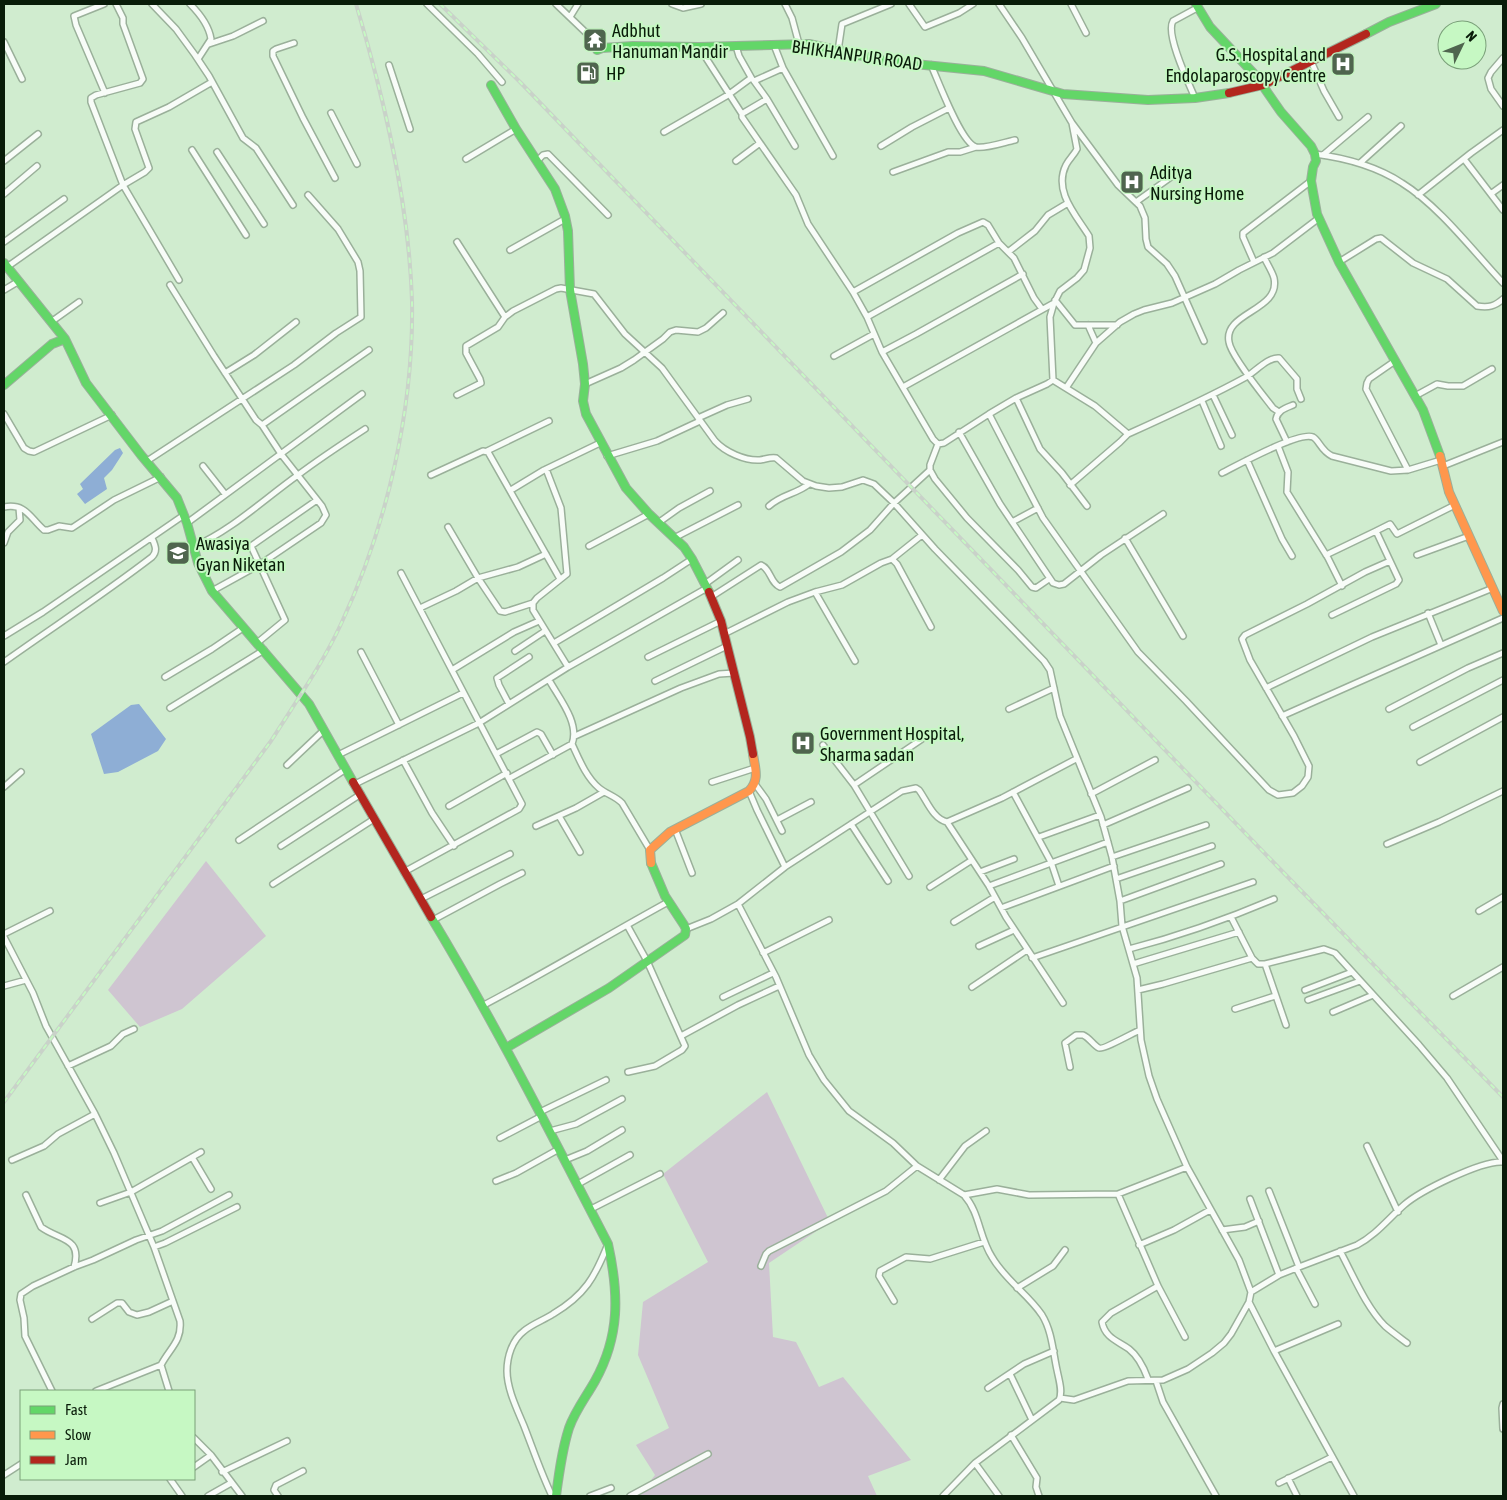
<svg xmlns="http://www.w3.org/2000/svg" width="1507" height="1500" font-family="'Asap Condensed',sans-serif">
<style>
.green{fill:#cfc5d1}
.water{fill:#8eaed5}
.lines{fill:none;stroke-linecap:round;stroke-linejoin:round}
.street-casing{stroke:#9ab09a;stroke-width:8}
.fast-casing{stroke:#9ab09a;stroke-width:10}
.slow-casing{stroke:#9ab09a;stroke-width:10}
.jam-casing{stroke:#9ab09a;stroke-width:10}
.street{stroke:#f8fcf8;stroke-width:5}
.fast{stroke:#63d668;stroke-width:8}
.slow{stroke:#ff974d;stroke-width:8}
.jam{stroke:#b3261e;stroke-width:8}
.rail-casing{stroke:#c9d2c9;stroke-width:4}
.rail{stroke:#c6f8c3;stroke-width:2;stroke-dasharray:5.5;stroke-linecap:butt}
.labels{text-anchor:middle;dominant-baseline:central;stroke-width:4;stroke-linejoin:round;paint-order:stroke}
.poi-label{font-size:18px;fill:#091c09;stroke:#c6f8c3;text-anchor:start}
.street-label{font-size:18px;fill:#091c09;stroke:#c6f8c3}
</style>
<rect width="100%" height="100%" fill="#d0eccf"/>
<path class="green" d="M 206,861 L 266,936 L 182,1009 L 140,1027 L 108,990 Z
M 767,1092 L 830,1222 L 769,1263 L 773,1337 L 796,1342 L 819,1387 L 843,1377 L 911,1460 L 868,1476 L 877,1496 L 639,1496 L 655,1475 L 636,1445 L 669,1428 L 638,1355 L 643,1302 L 708,1262 L 663,1174 Z"/>
<path class="water" d="M 120,448 L 123,453 L 112,470 L 104,478 L 107,489 L 85,504 L 77,494 L 83,489 L 80,484 L 115,450 Z
M 139,704 L 166,739 L 158,751 L 118,772 L 104,774 L 91,734 L 131,705 Z"/>
<g class="lines">
<g class="street-casing">
<path id="street" d="M 104,4 L 74,16 L 76,25 L 105,93
M 116,4 L 123,18 L 123,24 L 143,79 L 140,83 L 96,95 L 91,98 L 91,102 L 123,185 L 145,172 L 149,168 L 135,129 L 136,122 L 169,107 L 212,82
M 152,4 L 176,29 L 195,55 L 209,76 L 243,138 L 256,148 L 293,205
M 190,4 C 200,14 209,26 211,39 L 198,59
M 427,4 L 478,54 L 502,82
M 556,4 L 602,48
M 672,4 L 683,8 L 701,4
M 785,4 L 792,18 L 799,44
M 909,4 L 925,27 L 959,13 L 973,4
M 999,4 L 1022,38 L 1072,123 L 1118,185 L 1140,206 L 1145,218 L 1146,239 L 1148,247 L 1167,264 L 1175,276 L 1204,341
M 1071,4 L 1086,33
M 570,17 L 578,4
M 4,42 L 22,79
M 294,43 L 276,49 L 273,51 L 273,56 L 303,118 L 335,178
M 209,44 L 233,36 L 263,21
M 774,45 L 783,68 L 754,81 L 767,99 L 745,112 L 742,114 L 742,117 L 796,195 L 808,224 L 853,292 L 867,317 L 882,352 L 933,439 L 938,444 L 944,443 L 989,414 L 1016,398 L 1047,384 L 1053,380 L 1050,317 L 1054,303 L 1060,291 L 1077,278 L 1084,270 L 1090,248 L 1089,236 C 1076,215 1053,191 1066,165 C 1069,159 1074,155 1077,149 L 1072,123
M 736,46 L 739,56 L 752,79
M 699,47 L 742,114
M 838,51 L 842,24 L 891,4
M 1503,58 L 1491,72 L 1488,78 L 1491,89 L 1503,106
M 1311,61 L 1324,91 L 1339,117
M 389,65 L 410,129
M 931,65 C 938,80 961,143 976,147 C 985,149 1005,142 1015,140
M 783,68 L 833,156
M 1195,98 C 1189,84 1165,34 1173,21 L 1197,8
M 767,99 L 795,146
M 331,113 L 357,164
M 664,132 L 728,95 L 751,78
M 881,146 L 912,127 L 949,108
M 192,150 L 246,235
M 217,152 L 264,224
M 1315,154 C 1346,158 1376,166 1402,183 C 1439,206 1473,251 1503,283
M 1323,155 L 1368,117
M 466,159 L 516,129
M 1464,159 L 1503,210
M 4,161 L 38,134
M 537,161 L 543,155 L 548,154 L 608,215
M 736,161 L 760,143
M 1360,163 L 1401,126
M 893,172 L 948,152 L 960,152 L 976,147
M 1492,193 L 1503,185
M 4,194 L 37,166
M 1418,195 L 1471,153 L 1503,130
M 1136,202 L 1171,177
M 4,242 L 64,199
M 457,242 L 505,317
M 510,250 L 565,219
M 1008,252 L 1035,231 L 1048,215 L 1068,203
M 1264,257 C 1267,264 1272,271 1274,278 C 1281,311 1223,312 1229,342 C 1231,356 1263,395 1273,408 L 1279,412
M 1254,262 L 1243,237 L 1243,233 L 1311,181
M 1339,262 L 1376,239 L 1381,238 L 1413,263 L 1447,279 L 1477,306 C 1489,308 1495,306 1503,299
M 7,267 L 123,185 L 179,280
M 170,285 L 214,356 L 256,420 L 262,425 L 369,350
M 4,290 L 19,281
M 853,292 L 958,233 L 983,222 L 988,225 L 999,243 L 1014,258 L 1034,298 L 1042,309
M 1055,300 L 1075,325 L 1117,325
M 867,317 L 999,243
M 51,322 L 79,302
M 1096,343 L 1120,322 L 1134,314 L 1144,310 L 1172,303 L 1215,284 L 1239,270 L 1273,253 L 1319,218
M 882,352 L 916,334 L 1023,274
M 834,356 L 874,334
M 1395,361 L 1369,379 L 1367,383 L 1366,389 L 1408,470
M 225,373 L 254,355 L 296,322
M 1053,380 L 1095,406 L 1128,434
M 585,384 L 621,368 L 634,360 L 663,339 L 670,332 L 676,330 L 698,332 L 706,328 L 723,313
M 903,387 L 1054,303
M 1066,388 L 1096,343 L 1088,325
M 457,395 L 481,383 L 480,379 L 466,353 L 466,346 L 498,327 L 505,317 L 513,311 L 556,289 L 561,288 L 594,294 L 625,334 L 662,368 L 715,441 C 725,452 745,461 760,460 C 766,459 771,457 776,458 L 803,481 L 816,486 L 829,488 L 842,487 L 863,480 L 874,484 L 894,503 L 935,549 L 1044,661 L 1050,670 L 1060,716 L 1101,817 L 1112,857 L 1120,901 L 1122,926 L 1137,978 L 1141,1040 L 1149,1076 L 1157,1099 L 1187,1167 L 1239,1260 L 1251,1292 L 1249,1302 L 1274,1351 L 1354,1496
M 1213,395 L 1232,435
M 1415,396 L 1437,384 L 1448,386 L 1463,386 L 1492,369
M 1016,398 L 1040,449 L 1062,473 L 1087,506
M 1202,401 L 1221,446
M 4,414 L 24,448 L 29,451 L 34,452 L 112,415
M 989,414 L 1043,518 L 1138,652 L 1186,701 L 1269,790 L 1278,795 L 1293,793 L 1302,786 L 1308,777 L 1309,766 L 1294,736 L 1250,660 L 1242,639 L 1245,635 L 1307,604 L 1365,572 L 1390,561
M 698,418 L 727,405 L 748,399
M 959,432 L 1000,504 L 1053,583 L 1059,585 L 1064,584 L 1101,555 L 1163,514
M 1287,442 L 1276,419 C 1278,410 1286,408 1293,405
M 938,444 L 930,465 L 930,470 L 935,479 L 967,518 L 1018,570 L 1032,587 L 1036,588 L 1049,579
M 1278,446 L 1288,472 L 1287,492 L 1328,558 L 1342,586
M 487,451 L 549,421
M 607,456 L 657,441 L 700,421
M 1247,460 L 1282,539 L 1292,556
M 147,461 L 294,365 L 336,333 L 361,317 L 360,271 L 358,262 L 338,229 L 308,195
M 203,466 L 225,494
M 1443,466 L 1503,442
M 546,469 L 561,508 L 567,574 L 537,598 L 533,603 L 533,610 L 568,667
M 1222,473 C 1236,466 1299,431 1313,437 C 1319,440 1321,451 1332,456 L 1391,471 L 1408,470 L 1441,460
M 431,475 L 483,451 L 488,452 L 560,579
M 1070,485 L 1120,442 L 1128,434 C 1168,416 1208,398 1246,377 C 1256,371 1268,357 1279,358 L 1297,379 L 1297,389 L 1301,399
M 511,490 L 544,470 L 600,443
M 769,506 C 782,494 797,494 809,484
M 4,507 C 26,503 30,518 44,530 L 48,530 L 59,526 L 72,528 L 114,500 L 161,477
M 1012,522 L 1038,508
M 187,523 L 362,394
M 658,523 L 679,508 L 710,491
M 448,527 L 478,578 L 500,611 L 505,612 L 533,603
M 1376,531 L 1390,524 L 1397,534 L 1455,505
M 674,538 L 738,505
M 1125,538 L 1183,636
M 4,543 L 8,532 L 20,520 L 19,508
M 589,546 L 649,514
M 193,547 C 232,530 263,500 298,475 C 319,459 342,444 365,429
M 1326,555 L 1376,531 L 1399,580 L 1396,584 L 1332,615
M 1417,555 L 1469,536
M 892,559 L 922,535
M 401,573 L 522,804 L 519,809 L 404,872
M 705,584 L 738,560
M 212,591 L 259,565 L 321,523 L 326,515 L 322,506 L 281,454 L 262,425
M 815,592 L 855,661
M 711,597 L 761,565 C 771,569 770,583 780,587 L 841,552 L 870,530 L 894,503 L 930,470
M 420,608 L 456,591 L 478,578 L 518,567 L 546,554
M 1428,613 L 1441,645
M 724,634 L 788,602 L 815,592 L 842,585 L 881,563 L 892,559 L 897,564 L 931,627
M 4,636 L 43,612 L 184,515
M 257,643 L 285,620 L 251,546 L 317,500
M 554,643 L 663,578 L 692,559
M 515,651 L 545,631
M 361,652 L 399,725
M 648,657 L 721,621
M 4,662 C 53,627 104,594 152,557 C 158,551 155,545 152,538
M 452,670 L 514,632 L 539,621
M 165,677 L 212,649 L 243,628
M 549,680 C 559,698 580,723 572,744 C 579,759 586,777 599,788 C 606,794 615,796 622,803 L 650,850
M 655,681 L 727,646
M 1266,688 L 1372,637 L 1493,588
M 509,704 L 499,685 L 497,678 L 529,657
M 170,708 L 264,650
M 1009,709 L 1054,688
M 1389,709 L 1468,668 L 1503,653
M 1282,716 L 1503,618
M 1413,727 L 1503,680
M 575,736 L 681,688 L 719,674 L 734,673
M 823,745 L 854,785 L 909,876
M 496,754 L 537,732 L 541,734 L 553,755
M 338,755 L 463,693
M 403,760 L 432,813 L 454,846
M 1420,762 L 1503,717
M 287,765 L 324,730
M 510,778 L 572,744
M 712,782 L 755,768
M 355,784 L 479,723 L 568,667 L 707,588
M 755,784 L 766,799 L 782,831
M 854,785 L 925,737
M 4,787 L 21,772
M 749,791 L 757,810 L 785,867
M 1013,792 L 1051,862 L 1059,886
M 1091,794 L 1155,760
M 449,806 L 507,773
M 559,816 L 580,852
M 777,820 L 811,802
M 947,822 L 989,886 L 1006,917 L 1063,1003
M 851,824 L 888,881
M 1103,825 L 1188,788
M 536,826 L 576,808 L 604,792
M 675,829 L 692,873
M 1039,837 L 1100,815
M 239,840 L 346,769
M 1387,844 L 1439,822 L 1503,791
M 281,846 L 361,794
M 1112,857 L 1206,825
M 980,872 L 1014,859
M 1116,879 L 1212,846
M 273,884 L 374,819
M 989,886 L 1108,842
M 930,887 L 972,860
M 421,899 L 510,854
M 1120,901 L 1221,864
M 738,904 L 776,977 L 809,1055 L 824,1080 L 849,1111 L 893,1143 L 917,1166 L 964,1195 C 980,1213 979,1237 992,1257 C 1005,1280 1028,1294 1042,1315 C 1052,1331 1053,1352 1057,1370 C 1059,1380 1063,1392 1059,1400 L 975,1463 L 943,1496
M 1001,908 L 1114,866
M 1479,911 L 1503,897
M 1231,917 L 1252,958 L 1258,964 L 1265,964 L 1324,949 L 1335,953 L 1419,1045 L 1447,1078 L 1503,1161
M 433,920 L 500,884 L 522,873
M 954,922 L 995,897
M 627,925 L 647,961 L 685,1046 L 682,1050 L 655,1066 L 628,1072
M 686,929 L 711,919 L 738,904 L 785,867 L 902,791 L 916,788 L 919,790 C 927,801 933,819 947,822 L 1002,798 L 1076,759
M 4,934 L 50,911
M 4,937 L 33,993 L 46,1026 L 95,1114 L 114,1153 L 154,1247 L 180,1321 C 182,1341 170,1348 161,1365 L 169,1391
M 979,946 L 1014,930
M 1129,949 C 1179,936 1227,919 1274,899
M 763,953 L 829,920
M 1032,958 L 1253,882
M 1133,964 L 1239,932
M 1265,964 L 1286,1025
M 4,986 L 26,980
M 972,987 L 1027,950
M 1138,990 L 1163,984 L 1252,958
M 1305,990 L 1352,972
M 1453,996 L 1503,967
M 723,997 L 773,973
M 1308,1000 L 1360,981
M 482,1006 C 545,973 606,936 668,902
M 1235,1009 L 1275,996
M 1333,1012 L 1373,995
M 681,1036 L 738,1005 L 779,986
M 68,1066 L 111,1046 L 123,1034 L 134,1029
M 1070,1067 L 1065,1043 L 1076,1035 L 1083,1035 C 1090,1038 1093,1045 1099,1048 C 1103,1050 1133,1033 1140,1030
M 540,1112 L 606,1080
M 550,1131 L 576,1124 L 622,1099
M 500,1138 L 542,1116
M 1367,1146 L 1398,1212
M 192,1157 L 211,1189
M 12,1160 L 44,1146 L 58,1134 L 95,1114
M 565,1160 L 587,1151 L 622,1130
M 939,1180 L 965,1146 L 986,1131
M 496,1181 L 516,1173 L 559,1149
M 578,1184 L 630,1155
M 1269,1191 L 1299,1267
M 1118,1194 L 1158,1286 L 1185,1337
M 26,1195 L 41,1227 C 58,1240 83,1237 74,1267
M 964,1195 L 997,1189 L 1029,1195 L 1118,1194 L 1187,1167
M 1250,1199 L 1279,1275
M 100,1203 L 131,1192 L 201,1152
M 591,1209 L 660,1174
M 1222,1230 L 1245,1227 L 1259,1221
M 1139,1245 L 1174,1230 L 1210,1210
M 154,1247 L 165,1243 L 237,1207
M 1340,1251 C 1353,1275 1366,1307 1385,1326 C 1392,1332 1399,1337 1407,1343
M 761,1266 L 766,1254 L 769,1251 L 886,1191 L 917,1166
M 1296,1268 L 1315,1304
M 1017,1288 L 1053,1266 L 1065,1250
M 1251,1292 L 1279,1275 L 1299,1267 L 1357,1245 C 1376,1235 1388,1219 1404,1205 C 1420,1191 1482,1160 1503,1162
M 894,1301 L 879,1276 L 880,1271 L 906,1257 L 930,1259 L 984,1242
M 92,1319 L 117,1303 L 122,1303 L 129,1312 L 137,1315 L 149,1312 L 173,1301
M 1274,1351 L 1338,1324
M 1010,1374 L 1032,1420
M 1148,1379 C 1144,1368 1138,1356 1129,1349 C 1118,1341 1105,1338 1102,1322 L 1111,1313 L 1158,1286
M 1156,1381 L 1163,1402 L 1216,1496
M 988,1388 L 1024,1364 L 1054,1351
M 52,1391 L 25,1336 L 24,1318 L 20,1300 L 21,1294 L 33,1286 L 74,1267 L 93,1260 L 136,1240 L 162,1231 L 229,1195
M 96,1391 L 161,1365
M 1060,1398 L 1074,1400 L 1128,1381 L 1163,1380 L 1188,1369 L 1212,1353 L 1224,1343 L 1231,1334 L 1249,1302
M 1503,1404 L 1502,1408 L 1503,1429
M 1011,1435 L 1037,1478 L 1036,1487 L 1039,1496
M 194,1438 L 211,1455 L 242,1496
M 975,1463 L 999,1496
M 194,1467 L 211,1455
M 222,1472 L 287,1441
M 4,1475 L 21,1464
M 1288,1478 L 1297,1496
M 170,1479 L 182,1496
M 1279,1483 L 1332,1457
M 208,1496 L 231,1483
M 278,1496 L 274,1490 L 276,1485 L 303,1471
M 552,1496 C 541,1473 533,1449 524,1426 C 517,1409 507,1389 507,1371 C 507,1357 512,1340 524,1331 C 532,1324 544,1320 553,1314 C 585,1295 595,1277 608,1244
M 590,1496 L 611,1488
M 630,1496 L 708,1454"/>
</g>
<g class="fast-casing">
<path id="fast" d="M 1196,4 L 1210,27 L 1256,76 L 1281,112 L 1311,146 L 1315,154 L 1316,161 L 1313,167 L 1311,181 L 1317,214 L 1339,262 L 1423,410 L 1440,456
M 1366,34 L 1389,22 L 1436,4
M 597,50 L 602,48 L 633,46 L 699,47 L 809,44 L 885,61 L 984,71 L 1063,94 L 1148,100 L 1195,98 L 1229,93
M 491,85 L 516,129 L 555,189 L 565,216 L 568,231 L 570,290 L 583,364 L 585,384 L 583,401 L 586,414 L 626,488 L 649,514 L 684,547 L 692,559 L 709,592
M 4,263 L 65,339 L 86,383 L 141,455 L 177,498 L 187,523 L 198,563 L 212,591 L 309,704 L 353,782
M 4,385 L 52,344 L 65,339
M 431,917 C 495,1023 551,1134 608,1244 C 619,1294 620,1336 595,1381 C 586,1397 575,1411 569,1428 C 562,1450 559,1473 556,1496
M 506,1048 L 609,988 L 685,935 L 686,929 L 684,925 L 665,896 L 651,863"/>
</g>
<g class="slow-casing">
<path id="slow" d="M 1440,456 L 1449,492 L 1503,611
M 651,863 L 650,850 L 670,832 L 749,791 C 760,779 755,769 753,754"/>
</g>
<g class="jam-casing">
<path id="jam" d="M 1229,93 L 1263,85 L 1366,34
M 709,592 L 721,621 L 750,737 L 753,754
M 353,782 L 431,917"/>
</g>
<use href="#street" class="street"/>
<use href="#fast" class="fast"/>
<use href="#slow" class="slow"/>
<use href="#jam" class="jam"/>
<g class="rail-casing">
<path id="rail" d="M 440,4 L 520,82 L 1278,867 L 1503,1097
M 4,1102 L 271,741 C 295,703 322,665 341,624 C 387,526 414,409 412,301 C 409,202 384,98 356,4"/>
</g>
<use href="#rail" class="rail"/>
</g>
<defs>
<g id="temple-square" transform="scale(1.25)"><rect x="-9" y="-9" width="18" height="18" rx="4" fill="#4f654e" stroke="#c6f8c3"/><path d="M0-6L5-2H3V0L6.5 2.5H4V6H1.5V3h-3V6H-4V2.5H-6.5L-3 0V-2H-5Z" fill="#fff"/></g>
<g id="hospital-square" transform="scale(1.25)"><rect x="-9" y="-9" width="18" height="18" rx="4" fill="#4f654e" stroke="#c6f8c3"/><path d="M-5-5h3v3.5h4V-5h3V5h-3V1.5h-4V5h-3Z" fill="#fff"/></g>
<g id="fuel-square" transform="scale(1.25)"><rect x="-9" y="-9" width="18" height="18" rx="4" fill="#4f654e" stroke="#c6f8c3"/><path d="M-5.5-6h7V0h2V4h1.3V-2.5L3-4.5l.8-.8L6-3V5H2.5V1h-1V6h-7ZM-4.2-4.7v3.2H.2V-4.7Z" fill="#fff"/></g>
<g id="school-square" transform="scale(1.25)"><rect x="-9" y="-9" width="18" height="18" rx="4" fill="#4f654e" stroke="#c6f8c3"/><path d="M0-5L7-2L0 1L-7-2ZM-4 1L0 2.5L4 1V4Q0 6-4 4Z" fill="#fff"/></g>
</defs>
<g fill-rule="evenodd">
<use href="#temple-square" x="595" y="40"/>
<use href="#hospital-square" x="1343" y="64"/>
<use href="#fuel-square" x="588" y="73"/>
<use href="#hospital-square" x="1132" y="182"/>
<use href="#school-square" x="178" y="553"/>
<use href="#hospital-square" x="803" y="743"/>
</g>
<g class="labels">
<g class="poi-label">
<text x="612" y="30">Adbhut<tspan x="612" dy="21">Hanuman Mandir</tspan></text>
<text x="1326" y="54" text-anchor="end">G.S. Hospital and<tspan x="1326" dy="21">Endolaparoscopy Centre</tspan></text>
<text x="606" y="73">HP</text>
<text x="1150" y="172">Aditya<tspan x="1150" dy="21">Nursing Home</tspan></text>
<text x="196" y="543">Awasiya<tspan x="196" dy="21">Gyan Niketan</tspan></text>
<text x="820" y="733">Government Hospital,<tspan x="820" dy="21">Sharma sadan</tspan></text>
</g>
<g class="street-label">
<text transform="translate(857 55) rotate(8)">BHIKHANPUR ROAD</text>
</g>
</g>
<rect width="1507" height="1500" fill="none" stroke="#091c09" stroke-width="10"/>
<rect x="20" y="1390" width="175" height="90" fill="#c6f8c3" stroke="#7aa079"/>
<rect x="30" y="1406" width="25" height="8" fill="#63d668" stroke="#7aa079"/>
<text x="65" y="1415" font-size="15" fill="#091c09">Fast</text>
<rect x="30" y="1431" width="25" height="8" fill="#ff974d" stroke="#7aa079"/>
<text x="65" y="1440" font-size="15" fill="#091c09">Slow</text>
<rect x="30" y="1456" width="25" height="8" fill="#b3261e" stroke="#7aa079"/>
<text x="65" y="1465" font-size="15" fill="#091c09">Jam</text>
<g transform="translate(1462 45) rotate(47)"><circle r="24" fill="#c6f8c3" stroke="#7aa079"/>
<path d="M0-4L9 19L0 12L-9 19Z" fill="#4f654e"/>
<text y="-8" font-size="14" font-weight="bold" text-anchor="middle" fill="#091c09">N</text>
</g>
</svg>
